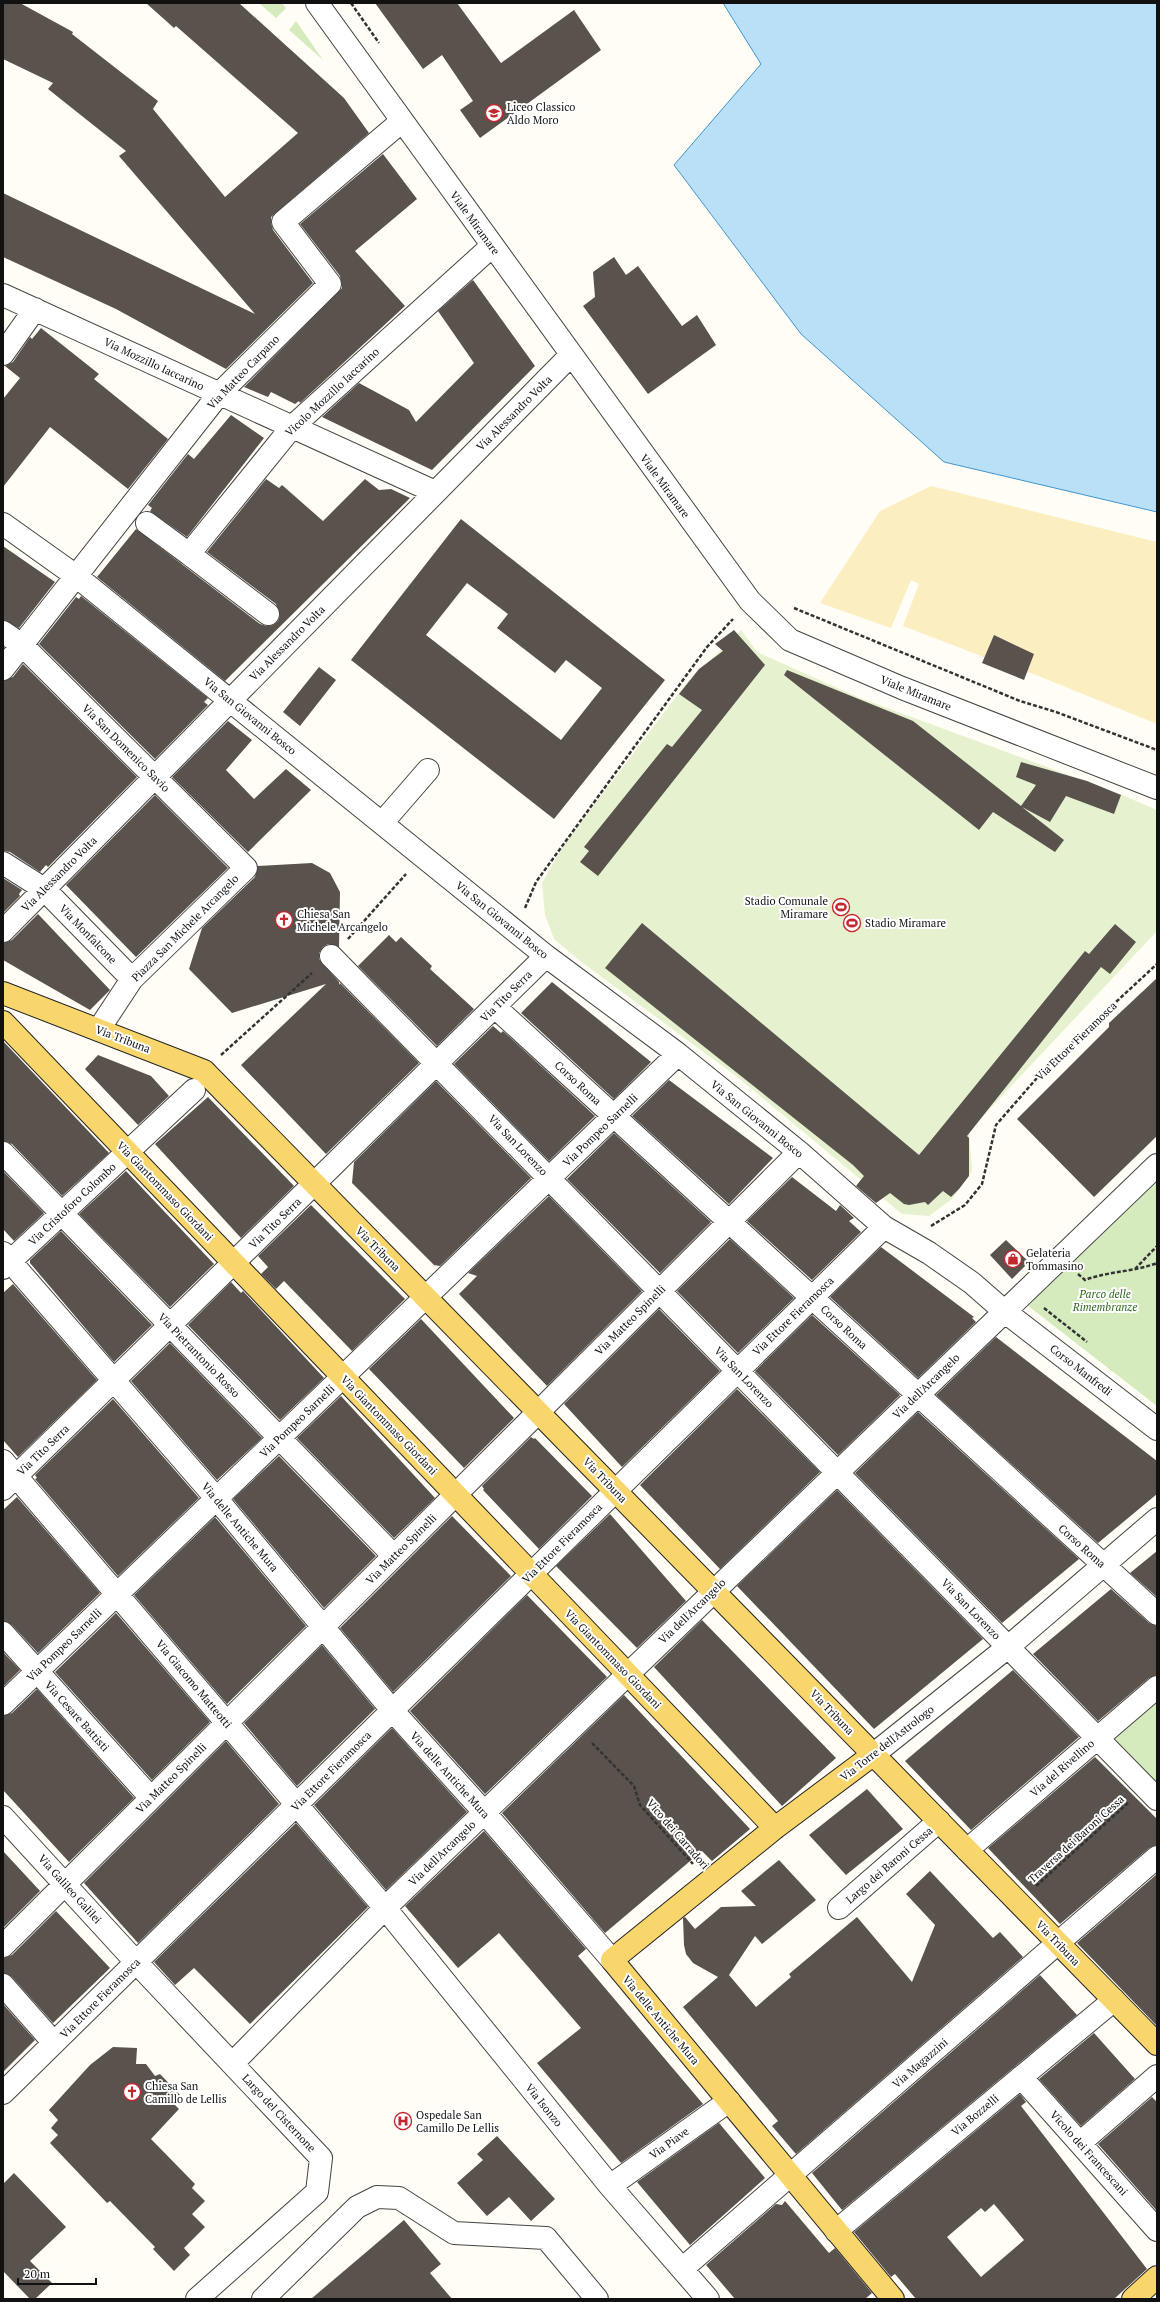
<svg xmlns="http://www.w3.org/2000/svg" width="1160" height="2302" font-family="'PT Serif',serif">
<style>
.green{fill:#d5ebbd}
.sand{fill:#fbeec1}
.pitch{fill:#e6f2cf}
.water{fill:#b9e0f7;stroke:#3f96cf}
.building{fill:#5a524d;fill-rule:evenodd}
.lines{fill:none;stroke-linecap:round;stroke-linejoin:round}
.minor-casing{stroke:#444;stroke-width:24}
.major-casing{stroke:#222;stroke-width:24}
.path{stroke:#333;stroke-width:2.5;stroke-dasharray:4 2;stroke-linecap:butt}
.minor{stroke:#fff;stroke-width:22}
.major{stroke:#f9d66b;stroke-width:22}
.labels{text-anchor:middle;dominant-baseline:central;stroke-width:4;stroke-linejoin:round;paint-order:stroke}
.poi-label{font-size:11px;fill:#111;stroke:#fff;text-anchor:start}
.street-label{font-size:11px;fill:#111;stroke:#fff}
.park-label{font-size:11px;font-style:italic;fill:#2f6b1f;stroke:#fff}
</style>
<rect width="100%" height="100%" fill="#fffdf5"/>
<path class="green" d="M 261,3 L 282,3 L 286,8 L 276,18 L 260,4 Z
M 296,21 L 323,60 L 289,30 Z
M 1157,1178 L 1157,1406 L 1027,1305 Z
M 1157,1699 L 1157,1787 L 1111,1738 Z"/>
<path class="sand" d="M 931,486 L 1157,542 L 1157,724 L 1031,673 L 1002,664 L 903,626 L 919,584 L 911,580 L 891,628 L 820,603 L 880,511 Z"/>
<path class="pitch" d="M 741,630 L 757,652 L 860,698 L 1120,794 L 1157,810 L 1157,931 L 969,1131 L 972,1171 L 952,1199 L 929,1216 L 902,1214 L 736,1076 L 580,961 L 554,939 L 545,915 L 542,883 L 563,846 L 686,684 Z"/>
<path class="water" d="M 723,3 L 1157,3 L 1157,512 L 944,462 L 801,334 L 674,165 L 761,64 Z"/>
<path class="building" d="M 3,3 L 20,3 L 73,32 L 72,34 L 158,101 L 153,109 L 225,197 L 298,133 L 176,26 L 174,28 L 146,3 L 239,3 L 344,98 L 369,133 L 271,217 L 271,223 L 273,230 L 313,283 L 226,369 L 116,309 L 3,257 L 3,193 L 255,314 L 119,156 L 126,151 L 48,89 L 53,83 L 3,59 Z
M 375,3 L 457,3 L 501,63 L 574,10 L 601,50 L 480,138 L 460,110 L 473,101 L 442,55 L 423,69 Z
M 383,154 L 417,199 L 355,251 L 405,306 L 300,403 L 299,401 L 295,404 L 271,392 L 268,397 L 244,387 L 342,288 L 340,276 L 300,224 Z
M 614,257 L 626,275 L 638,266 L 682,326 L 697,315 L 716,345 L 648,394 L 583,306 L 595,297 L 593,272 Z
M 473,280 L 535,366 L 432,470 L 322,417 L 359,383 L 409,410 L 416,422 L 474,363 L 438,311 Z
M 41,328 L 99,374 L 94,379 L 168,439 L 128,489 L 50,427 L 3,487 L 3,399 L 20,378 L 5,366 L 13,362 L 30,337 L 32,339 Z
M 231,415 L 264,438 L 187,537 L 150,511 L 152,508 L 148,505 L 188,454 L 194,459 Z
M 266,479 L 279,488 L 282,485 L 323,521 L 365,479 L 379,490 L 391,489 L 410,498 L 225,681 L 97,577 L 136,529 L 260,624 L 267,626 L 273,625 L 278,621 L 280,615 L 276,604 L 207,552 Z
M 461,519 L 665,680 L 554,819 L 351,660 ZM 467,583 L 508,614 L 497,628 L 555,673 L 566,660 L 602,688 L 561,740 L 426,635 Z
M 3,546 L 55,582 L 19,628 L 3,620 Z
M 81,596 L 208,698 L 204,702 L 208,705 L 155,759 L 39,644 L 76,597 L 79,599 Z
M 734,630 L 765,665 L 598,876 L 580,862 L 589,851 L 584,847 L 667,744 L 672,747 L 702,710 L 679,694 L 699,669 L 723,651 L 715,644 Z
M 994,635 L 1034,654 L 1024,680 L 982,663 Z
M 23,664 L 137,777 L 48,867 L 46,865 L 40,872 L 10,852 L 3,851 L 3,681 L 13,677 Z
M 319,667 L 336,680 L 300,726 L 283,712 Z
M 787,670 L 913,721 L 1021,806 L 1036,785 L 1016,777 L 1021,762 L 1087,781 L 1121,795 L 1114,814 L 1066,796 L 1050,822 L 1022,807 L 1064,840 L 1055,852 L 993,812 L 979,830 L 784,675 Z
M 228,721 L 252,740 L 226,770 L 254,799 L 286,769 L 311,790 L 248,852 L 172,777 Z
M 155,795 L 228,868 L 136,957 L 66,885 Z
M 312,863 L 330,873 L 340,892 L 339,947 L 328,944 L 323,947 L 319,953 L 319,959 L 339,982 L 339,985 L 340,983 L 419,1063 L 326,1154 L 241,1065 L 326,984 L 232,1013 L 189,969 L 202,928 L 255,877 L 258,866 Z
M 3,878 L 22,890 L 19,894 L 20,896 L 3,913 Z
M 38,914 L 110,990 L 90,1010 L 3,960 L 3,943 L 12,940 Z
M 642,923 L 919,1155 L 1085,951 L 1089,954 L 1115,924 L 1136,942 L 1110,974 L 1101,967 L 967,1136 L 969,1138 L 969,1176 L 959,1189 L 951,1197 L 943,1191 L 928,1205 L 925,1202 L 909,1205 L 904,1204 L 890,1193 L 876,1203 L 856,1186 L 864,1176 L 853,1165 L 605,968 Z
M 389,935 L 396,942 L 401,937 L 432,966 L 430,969 L 474,1009 L 437,1046 L 358,966 Z
M 1157,978 L 1157,1136 L 1094,1197 L 1017,1119 L 1109,1027 L 1109,1023 Z
M 552,982 L 651,1062 L 614,1099 L 521,1013 Z
M 493,1026 L 501,1033 L 503,1031 L 595,1116 L 549,1161 L 454,1064 Z
M 3,1041 L 109,1153 L 62,1196 L 12,1144 L 3,1141 Z
M 98,1055 L 151,1076 L 169,1096 L 138,1125 L 85,1069 Z
M 669,1080 L 773,1158 L 729,1204 L 632,1116 Z
M 436,1081 L 531,1178 L 440,1266 L 434,1265 L 352,1183 L 354,1162 Z
M 208,1097 L 294,1186 L 241,1238 L 155,1144 Z
M 614,1133 L 711,1222 L 660,1273 L 567,1179 Z
M 3,1171 L 44,1213 L 14,1241 L 3,1229 Z
M 126,1171 L 214,1264 L 170,1307 L 79,1214 Z
M 792,1177 L 836,1211 L 840,1205 L 854,1218 L 849,1221 L 861,1232 L 812,1280 L 747,1221 Z
M 549,1196 L 642,1291 L 547,1386 L 459,1294 L 477,1276 L 468,1273 Z
M 311,1205 L 405,1299 L 352,1351 L 284,1281 L 276,1289 L 261,1274 L 268,1267 L 258,1256 Z
M 61,1231 L 152,1325 L 114,1362 L 30,1263 L 30,1260 Z
M 730,1239 L 794,1298 L 738,1353 L 677,1291 Z
M 1006,1240 L 1029,1262 L 1012,1279 L 990,1255 Z
M 881,1247 L 974,1317 L 972,1318 L 976,1322 L 918,1378 L 830,1297 Z
M 231,1282 L 241,1293 L 243,1291 L 324,1378 L 280,1420 L 188,1325 Z
M 13,1284 L 97,1380 L 18,1457 L 3,1440 L 3,1293 Z
M 659,1309 L 720,1371 L 622,1467 L 564,1404 Z
M 812,1315 L 900,1395 L 838,1455 L 755,1371 Z
M 421,1319 L 514,1418 L 464,1468 L 369,1369 Z
M 996,1337 L 1157,1461 L 1157,1494 L 1098,1543 L 936,1395 Z
M 170,1343 L 262,1438 L 217,1480 L 131,1381 Z
M 737,1389 L 820,1472 L 720,1569 L 640,1485 Z
M 341,1396 L 435,1498 L 394,1538 L 297,1438 Z
M 113,1399 L 199,1498 L 118,1576 L 35,1479 L 37,1478 L 35,1475 Z
M 918,1412 L 1079,1559 L 1002,1623 L 855,1473 Z
M 531,1437 L 534,1439 L 535,1438 L 592,1496 L 539,1549 L 483,1490 L 484,1489 L 482,1486 Z
M 279,1456 L 376,1556 L 324,1608 L 233,1499 Z
M 837,1490 L 983,1639 L 874,1729 L 737,1586 Z
M 17,1497 L 100,1593 L 38,1653 L 12,1625 L 3,1621 L 3,1510 Z
M 610,1514 L 686,1601 L 637,1648 L 556,1566 Z
M 452,1516 L 511,1576 L 393,1692 L 340,1628 Z
M 215,1517 L 306,1626 L 227,1704 L 134,1595 Z
M 1157,1551 L 1157,1597 L 1130,1573 Z
M 1111,1589 L 1149,1623 L 1157,1626 L 1157,1675 L 1149,1678 L 1098,1721 L 1033,1654 Z
M 527,1595 L 607,1677 L 485,1794 L 410,1711 Z
M 116,1613 L 210,1722 L 152,1780 L 55,1672 Z
M 702,1620 L 836,1758 L 782,1806 L 654,1667 Z
M 322,1645 L 375,1709 L 297,1786 L 244,1723 Z
M 3,1652 L 20,1670 L 3,1687 Z
M 1013,1670 L 1079,1737 L 971,1830 L 905,1761 Z
M 37,1689 L 134,1798 L 69,1862 L 3,1790 L 3,1716 L 12,1713 Z
M 624,1695 L 750,1829 L 712,1861 L 702,1851 L 605,1933 L 502,1813 Z
M 392,1728 L 467,1812 L 386,1890 L 314,1805 Z
M 226,1741 L 279,1804 L 138,1943 L 84,1883 Z
M 1095,1757 L 1157,1819 L 1157,1845 L 1149,1848 L 1060,1924 L 988,1848 Z
M 867,1789 L 903,1829 L 846,1875 L 809,1835 Z
M 296,1823 L 368,1907 L 250,2024 L 194,1968 L 175,1985 L 154,1962 Z
M 484,1831 L 586,1949 L 578,1956 L 703,2104 L 621,2163 L 537,2063 L 581,2028 L 499,1933 L 458,1968 L 405,1906 Z
M 3,1851 L 40,1891 L 3,1928 Z
M 779,1860 L 816,1900 L 762,1944 L 755,1936 L 729,1975 L 756,2007 L 791,1977 L 789,1974 L 857,1917 L 912,1982 L 935,1925 L 906,1894 L 930,1871 L 993,1938 L 1000,1932 L 1023,1957 L 796,2154 L 772,2126 L 778,2121 L 683,2007 L 718,1977 L 693,1963 L 686,1954 L 684,1945 L 683,1918 L 685,1917 L 695,1929 L 721,1907 L 756,1906 L 741,1891 Z
M 1157,1874 L 1157,2026 L 1077,1943 Z
M 56,1911 L 110,1968 L 53,2023 L 12,1977 L 3,1973 L 3,1958 L 12,1955 Z
M 1040,1975 L 1077,2015 L 842,2210 L 812,2173 Z
M 3,2004 L 35,2040 L 3,2072 Z
M 1094,2033 L 1135,2079 L 1081,2126 L 1039,2079 Z
M 113,2047 L 137,2048 L 136,2064 L 146,2064 L 155,2076 L 160,2074 L 180,2095 L 173,2103 L 179,2109 L 151,2139 L 195,2184 L 192,2188 L 205,2201 L 192,2214 L 205,2227 L 184,2248 L 190,2255 L 174,2271 L 153,2249 L 155,2247 L 110,2201 L 107,2203 L 50,2143 L 58,2135 L 51,2128 L 58,2120 L 49,2110 L 90,2065 Z
M 1020,2094 L 1026,2102 L 1021,2106 L 1147,2269 L 1114,2299 L 916,2299 L 895,2274 L 891,2277 L 854,2232 ZM 994,2204 L 1024,2240 L 981,2277 L 947,2237 L 981,2208 L 985,2212 Z
M 1152,2097 L 1157,2102 L 1157,2211 L 1098,2144 Z
M 719,2123 L 765,2178 L 690,2245 L 637,2182 Z
M 497,2136 L 555,2199 L 531,2221 L 509,2197 L 487,2216 L 457,2183 L 483,2160 L 477,2154 Z
M 14,2173 L 66,2227 L 30,2261 L 52,2283 L 35,2299 L 30,2299 L 3,2271 L 3,2184 Z
M 785,2201 L 829,2253 L 835,2248 L 872,2293 L 865,2299 L 735,2299 L 706,2265 L 776,2204 L 782,2205 Z
M 404,2220 L 441,2264 L 430,2273 L 452,2299 L 311,2299 Z"/>
<g class="lines">
<g class="minor-casing">
<path id="minor" d="M 317,3 L 750,601 L 790,640 L 902,688 L 1157,788
M 3,295 L 435,492
M 3,354 L 35,309
M 147,523 L 189,554
M 3,524 L 76,576 L 546,956 L 678,1054 L 799,1152 L 884,1227 L 929,1253 L 972,1283 L 1004,1311 L 1157,1429
M 268,614 L 189,554 L 292,427 L 492,246
M 3,632 L 22,645 L 246,868 L 132,979 L 99,1029
M 3,669 L 219,394 L 330,284 L 283,222 L 402,121
M 382,823 L 428,770
M 3,863 L 44,889 L 132,979
M 3,931 L 570,356
M 331,956 L 1157,1799
M 495,1007 L 1157,1614
M 3,1153 L 394,1556
M 3,1253 L 216,1498 L 392,1710 L 484,1812 L 612,1960
M 3,1268 L 194,1090
M 3,1461 L 385,1908 L 610,2186 L 708,2299
M 3,1489 L 546,956
M 3,1633 L 151,1798
M 3,1704 L 678,1054
M 874,1754 L 1008,1647 L 1157,1519
M 3,1817 L 136,1962 L 321,2158 L 317,2192 L 197,2299
M 967,1850 L 1157,1687
M 839,1908 L 939,1821
M 3,1946 L 799,1152
M 3,1985 L 54,2043
M 233,2063 L 385,1908 L 1157,1165
M 1021,2077 L 1157,2230
M 3,2093 L 884,1227
M 1080,2143 L 1157,2076
M 610,2186 L 729,2101
M 836,2231 L 1114,2000
M 682,2269 L 1157,1857
M 263,2299 L 357,2207 L 377,2197 L 399,2198 L 454,2233 L 546,2238 L 597,2299"/>
</g>
<g class="major-casing">
<path id="major" d="M 3,993 L 204,1071 L 1157,2044
M 3,1022 L 775,1828
M 874,1754 L 775,1828 L 612,1960 L 893,2299
M 1133,2299 L 1157,2277"/>
</g>
<path class="path" d="M 351,3 L 379,43
M 794,608 L 1020,701 L 1056,712 L 1157,750
M 525,908 L 536,882 L 707,647 L 733,619
M 348,939 L 406,874
M 221,1055 L 312,973
M 931,1226 L 965,1205 L 982,1184 L 996,1125 L 1050,1063 L 1157,964
M 1135,1269 L 1157,1246
M 1078,1274 L 1085,1280 C 1109,1271 1134,1272 1157,1263
M 1044,1308 L 1087,1342
M 592,1743 L 634,1786 L 640,1805 L 693,1864
M 1036,1886 L 1128,1803"/>
<use href="#minor" class="minor"/>
<use href="#major" class="major"/>
</g>
<defs>
<g id="school-ring" transform="scale(0.9)"><circle r="9.5" fill="#fff" stroke="#c4262e" stroke-width="1.5"/><path d="M0-5L7-2L0 1L-7-2ZM-4 1L0 2.5L4 1V4Q0 6-4 4Z" fill="#c4262e"/></g>
<g id="stadium-ring" transform="scale(0.9)"><circle r="9.5" fill="#fff" stroke="#c4262e" stroke-width="1.5"/><path d="M0-5a6.5 5 0 1 0 0 10a6.5 5 0 1 0 0-10ZM-3.5-1.8h7v3.6h-7Z" fill="#c4262e"/></g>
<g id="church-ring" transform="scale(0.9)"><circle r="9.5" fill="#fff" stroke="#c4262e" stroke-width="1.5"/><path d="M-1.2-6h2.4v3.5h3.3v2.4h-3.3V6h-2.4V-.1h-3.3v-2.4h3.3Z" fill="#c4262e"/></g>
<g id="shop-ring" transform="scale(0.9)"><circle r="9.5" fill="#fff" stroke="#c4262e" stroke-width="1.5"/><path d="M-5-2.5h2.3a2.7 3.5 0 0 1 5.4 0H5L5.5 6h-11ZM-1.5-2.5h3a1.5 2.3 0 0 0-3 0Z" fill="#c4262e"/></g>
<g id="hospital-ring" transform="scale(0.9)"><circle r="9.5" fill="#fff" stroke="#c4262e" stroke-width="1.5"/><path d="M-5-5h3v3.5h4V-5h3V5h-3V1.5h-4V5h-3Z" fill="#c4262e"/></g>
</defs>
<g fill-rule="evenodd">
<use href="#school-ring" x="494" y="113"/>
<use href="#stadium-ring" x="841" y="907"/>
<use href="#church-ring" x="284" y="920"/>
<use href="#stadium-ring" x="852" y="923"/>
<use href="#shop-ring" x="1013" y="1259"/>
<use href="#church-ring" x="132" y="2092"/>
<use href="#hospital-ring" x="403" y="2121"/>
</g>
<g class="labels">
<g class="poi-label">
<text x="507" y="107">Liceo Classico<tspan x="507" dy="13">Aldo Moro</tspan></text>
<text x="828" y="901" text-anchor="end">Stadio Comunale<tspan x="828" dy="13">Miramare</tspan></text>
<text x="297" y="914">Chiesa San<tspan x="297" dy="13">Michele Arcangelo</tspan></text>
<text x="865" y="923">Stadio Miramare</text>
<text x="1026" y="1253">Gelateria<tspan x="1026" dy="13">Tommasino</tspan></text>
<text x="145" y="2086">Chiesa San<tspan x="145" dy="13">Camillo de Lellis</tspan></text>
<text x="416" y="2115">Ospedale San<tspan x="416" dy="13">Camillo De Lellis</tspan></text>
</g>
<g class="street-label">
<text transform="translate(475 223) rotate(54)">Viale Miramare</text>
<text transform="translate(154 364) rotate(25)">Via Mozzillo Iaccarino</text>
<text transform="translate(243 372) rotate(-46)">Via Matteo Carpano</text>
<text transform="translate(332 392) rotate(-43)">Vicolo Mozzillo Iaccarino</text>
<text transform="translate(514 413) rotate(-45)">Via Alessandro Volta</text>
<text transform="translate(665 486) rotate(54)">Viale Miramare</text>
<text transform="translate(287 643) rotate(-45)">Via Alessandro Volta</text>
<text transform="translate(916 693) rotate(22)">Viale Miramare</text>
<text transform="translate(250 716) rotate(39)">Via San Giovanni Bosco</text>
<text transform="translate(126 748) rotate(45)">Via San Domenico Savio</text>
<text transform="translate(59 874) rotate(-45)">Via Alessandro Volta</text>
<text transform="translate(502 920) rotate(39)">Via San Giovanni Bosco</text>
<text transform="translate(185 928) rotate(-45)">Piazza San Michele Arcangelo</text>
<text transform="translate(88 934) rotate(46)">Via Monfalcone</text>
<text transform="translate(506 996) rotate(-45)">Via Tito Serra</text>
<text transform="translate(123 1039) rotate(21)">Via Tribuna</text>
<text transform="translate(1076 1041) rotate(-44)">Via Ettore Fieramosca</text>
<text transform="translate(578 1083) rotate(43)">Corso Roma</text>
<text transform="translate(757 1119) rotate(39)">Via San Giovanni Bosco</text>
<text transform="translate(600 1130) rotate(-44)">Via Pompeo Sarnelli</text>
<text transform="translate(518 1145) rotate(46)">Via San Lorenzo</text>
<text transform="translate(165 1191) rotate(46)">Via Giantommaso Giordani</text>
<text transform="translate(72 1204) rotate(-43)">Via Cristoforo Colombo</text>
<text transform="translate(275 1223) rotate(-44)">Via Tito Serra</text>
<text transform="translate(378 1249) rotate(45)">Via Tribuna</text>
<text transform="translate(793 1316) rotate(-44)">Via Ettore Fieramosca</text>
<text transform="translate(630 1320) rotate(-45)">Via Matteo Spinelli</text>
<text transform="translate(844 1327) rotate(43)">Corso Roma</text>
<text transform="translate(199 1355) rotate(46)">Via Pietrantonio Rosso</text>
<text transform="translate(1081 1370) rotate(38)">Corso Manfredi</text>
<text transform="translate(744 1377) rotate(46)">Via San Lorenzo</text>
<text transform="translate(926 1386) rotate(-44)">Via dell'Arcangelo</text>
<text transform="translate(297 1421) rotate(-44)">Via Pompeo Sarnelli</text>
<text transform="translate(389 1425) rotate(46)">Via Giantommaso Giordani</text>
<text transform="translate(43 1450) rotate(-44)">Via Tito Serra</text>
<text transform="translate(605 1480) rotate(46)">Via Tribuna</text>
<text transform="translate(240 1527) rotate(50)">Via delle Antiche Mura</text>
<text transform="translate(562 1543) rotate(-45)">Via Ettore Fieramosca</text>
<text transform="translate(1082 1546) rotate(42)">Corso Roma</text>
<text transform="translate(401 1549) rotate(-45)">Via Matteo Spinelli</text>
<text transform="translate(971 1609) rotate(46)">Via San Lorenzo</text>
<text transform="translate(692 1611) rotate(-44)">Via dell'Arcangelo</text>
<text transform="translate(64 1645) rotate(-44)">Via Pompeo Sarnelli</text>
<text transform="translate(613 1659) rotate(46)">Via Giantommaso Giordani</text>
<text transform="translate(194 1684) rotate(50)">Via Giacomo Matteotti</text>
<text transform="translate(832 1712) rotate(46)">Via Tribuna</text>
<text transform="translate(77 1716) rotate(48)">Via Cesare Battisti</text>
<text transform="translate(887 1743) rotate(-38)">Via Torre dell'Astrologo</text>
<text transform="translate(1062 1768) rotate(-41)">Via del Rivellino</text>
<text transform="translate(331 1771) rotate(-45)">Via Ettore Fieramosca</text>
<text transform="translate(450 1775) rotate(48)">Via delle Antiche Mura</text>
<text transform="translate(171 1778) rotate(-45)">Via Matteo Spinelli</text>
<text transform="translate(678 1834) rotate(49)">Vico dei Carradori</text>
<text transform="translate(1076 1839) rotate(-42)">Traversa dei Baroni Cessa</text>
<text transform="translate(442 1853) rotate(-44)">Via dell'Arcangelo</text>
<text transform="translate(889 1865) rotate(-41)">Largo dei Baroni Cessa</text>
<text transform="translate(70 1889) rotate(48)">Via Galileo Galilei</text>
<text transform="translate(1058 1943) rotate(46)">Via Tribuna</text>
<text transform="translate(100 1998) rotate(-45)">Via Ettore Fieramosca</text>
<text transform="translate(661 2020) rotate(50)">Via delle Antiche Mura</text>
<text transform="translate(920 2063) rotate(-41)">Via Magazzini</text>
<text transform="translate(544 2105) rotate(51)">Via Isonzo</text>
<text transform="translate(279 2113) rotate(47)">Largo del Cisternone</text>
<text transform="translate(975 2115) rotate(-40)">Via Bozzelli</text>
<text transform="translate(669 2143) rotate(-36)">Via Piave</text>
<text transform="translate(1089 2153) rotate(48)">Vicolo dei Francescani</text>
</g>
<g class="park-label">
<text x="1105" y="1294">Parco delle<tspan x="1105" dy="13">Rimembranze</tspan></text>
</g>
</g>
<rect width="1160" height="2302" fill="none" stroke="#111111" stroke-width="8"/>
<path d="M18 2278v6h78v-6" fill="none" stroke="#111111" stroke-width="2"/>
<text x="24" y="2278" font-size="12" fill="#111111" stroke="#ffffff" stroke-width="3" paint-order="stroke">20 m</text>
</svg>
